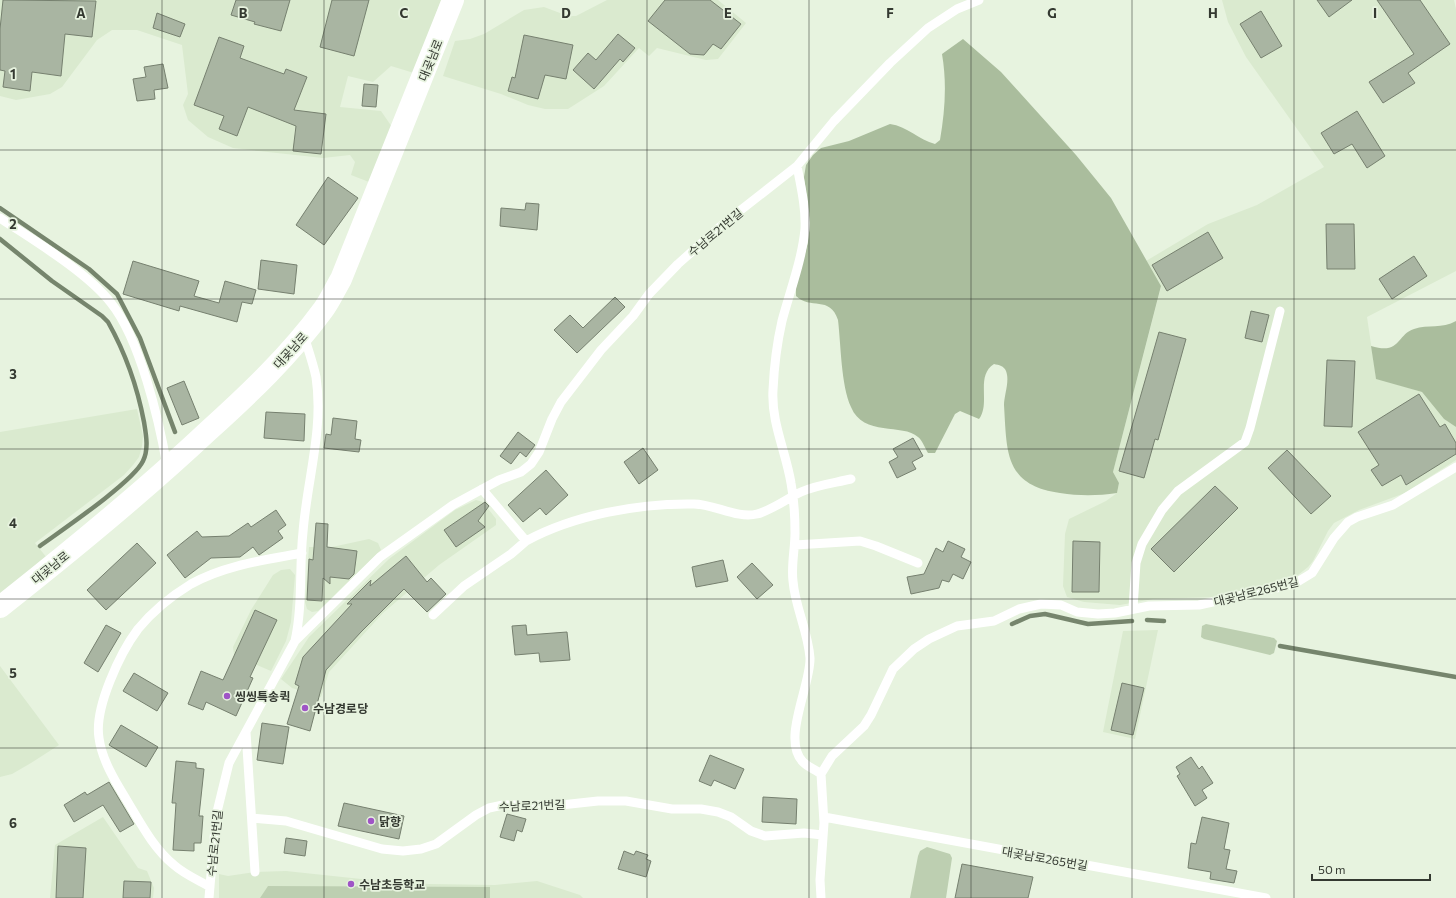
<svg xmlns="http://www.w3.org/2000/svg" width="1456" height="898" font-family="Commissioner,'Noto Sans KR',sans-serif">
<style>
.built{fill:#daeacf}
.green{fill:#bdcfb1}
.forest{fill:#aabd9d}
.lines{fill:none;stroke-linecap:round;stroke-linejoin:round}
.stream{stroke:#76856d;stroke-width:4.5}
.building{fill:#a9b5a2;stroke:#76806f}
.lane{stroke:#fff;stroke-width:9}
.secondary{stroke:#fff;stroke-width:22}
.grid{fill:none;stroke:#343931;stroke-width:1;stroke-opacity:0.55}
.poi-dot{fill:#9f54c6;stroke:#e7f3df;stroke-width:1.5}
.labels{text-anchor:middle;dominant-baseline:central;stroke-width:3.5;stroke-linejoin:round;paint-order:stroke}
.street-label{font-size:12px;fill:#343931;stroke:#e7f3df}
.poi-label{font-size:12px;font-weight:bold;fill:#343931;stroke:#e7f3df;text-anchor:start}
.grid-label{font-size:13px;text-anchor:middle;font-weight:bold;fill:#343931;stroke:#e7f3df;stroke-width:3.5;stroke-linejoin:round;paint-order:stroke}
</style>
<rect width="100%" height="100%" fill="#e7f3df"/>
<path class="built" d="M 0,0 L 441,0 L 414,73 L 391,66 L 373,82 L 348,76 L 340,107 L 381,111 L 392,127 L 369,182 L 351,175 L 355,162 L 350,155 L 323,158 L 277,153 L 233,148 L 208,137 L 188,120 L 183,105 L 188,94 L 182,45 L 137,30 L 112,30 L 97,40 L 62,87 L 50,94 L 16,100 L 0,96 Z
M 607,0 L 718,0 L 746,23 L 718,59 L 706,60 L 657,48 L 649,56 L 639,48 L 604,86 L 568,109 L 545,109 L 528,105 L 501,94 L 443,76 L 455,41 L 470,39 L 484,34 L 524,10 L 544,7 L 568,16 L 576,16 Z
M 1222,0 L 1454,0 L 1456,9 L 1456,271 L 1367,317 L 1376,378 L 1422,392 L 1444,419 L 1456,427 L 1456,460 L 1405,493 L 1359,510 L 1334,523 L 1328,531 L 1313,561 L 1308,567 L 1298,575 L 1285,580 L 1215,597 L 1153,599 L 1120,605 L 1084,602 L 1067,597 L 1063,586 L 1065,534 L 1069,519 L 1106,501 L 1117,493 L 1119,483 L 1113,472 L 1161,287 L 1146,261 L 1208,224 L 1257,205 L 1324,167 L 1246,57 L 1228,22 Z
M 137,409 L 143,436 L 142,446 L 139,457 L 133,465 L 124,475 L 35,543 L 47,558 L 0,595 L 0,432 Z
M 476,500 L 483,502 L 496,519 L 496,525 L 439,565 L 383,613 L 329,672 L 321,697 L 292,688 L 281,679 L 309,637 L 389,559 L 455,510 Z
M 369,539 L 378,543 L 381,550 L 318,611 L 312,612 L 307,609 L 305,602 L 309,547 L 332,547 Z
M 290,569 L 295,575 L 291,622 L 286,641 L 271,671 L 234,655 L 233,647 L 251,610 L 273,575 L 281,570 Z
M 1158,630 L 1135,739 L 1103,732 L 1123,631 Z
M 0,666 L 59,745 L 31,763 L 12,774 L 0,777 Z
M 103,817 L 138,868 L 147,871 L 154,888 L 153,898 L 50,898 L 55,845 Z
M 286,871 L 361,879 L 429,884 L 495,885 L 537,881 L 580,895 L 583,898 L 219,898 L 219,874 L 228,876 L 255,872 Z"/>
<path class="green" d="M 1206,624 L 1274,638 L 1277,641 L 1274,653 L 1270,655 L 1204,639 L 1201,637 L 1202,626 Z
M 927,847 L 950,854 L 952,858 L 946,898 L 910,898 L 918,856 L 920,851 Z
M 268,886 L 490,887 L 490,898 L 260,898 Z"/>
<path class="forest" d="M 963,39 L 1001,72 L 1076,155 L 1111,198 L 1161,286 L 1113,472 L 1119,483 L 1117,493 C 1097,496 1079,496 1060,493 C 1004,485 1007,452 1004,405 C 1004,395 1010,381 1006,371 C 1004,366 999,365 994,364 C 975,376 991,403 979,419 L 960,411 L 955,414 L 935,453 L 928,453 C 925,448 922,440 918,437 C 903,423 863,437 851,407 C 841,385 841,345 838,320 C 830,295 810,310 796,296 L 796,287 L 808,242 L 810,223 L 804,177 L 806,165 L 813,155 L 821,148 L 849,141 L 890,124 C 907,126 919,140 935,144 L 940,140 C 945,111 947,83 942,54 Z
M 1456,321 L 1456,427 L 1444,419 L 1422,392 L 1376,379 L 1371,346 C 1401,355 1396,335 1414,329 C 1428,324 1442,329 1456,321 Z"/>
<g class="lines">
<path class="stream" d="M 0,208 L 89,269 L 117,294 L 140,338 L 175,432
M 0,239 L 52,281 L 102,316 L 108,322 C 126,354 137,385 144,422 C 146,434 149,449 143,461 C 133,482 62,530 40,546
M 1147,620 L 1164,621
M 1012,624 L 1030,616 L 1045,614 L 1088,624 L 1132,621
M 1280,646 L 1456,677"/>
</g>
<path class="building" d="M 3,0 L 96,1 L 92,37 L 65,34 L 61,76 L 32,72 L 30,91 L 3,87 L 5,71 L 0,70 L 0,29 Z
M 236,0 L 290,0 L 281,31 L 254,24 L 255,22 L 231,15 Z
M 332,0 L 369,0 L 354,56 L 320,47 Z
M 665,0 L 710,0 L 741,24 L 721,49 L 713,44 L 704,55 L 690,54 L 648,21 Z
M 1317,0 L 1352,0 L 1329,17 Z
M 1377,0 L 1420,0 L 1450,44 L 1408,73 L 1415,83 L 1383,103 L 1369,82 L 1414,54 Z
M 1261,11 L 1282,46 L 1261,58 L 1240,24 Z
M 157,13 L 185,24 L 180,37 L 153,28 Z
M 618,34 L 635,48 L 623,62 L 620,59 L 594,89 L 573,70 L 588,53 L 596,60 Z
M 524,35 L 573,45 L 566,79 L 545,75 L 538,99 L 508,91 L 512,77 L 515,78 Z
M 219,37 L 244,46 L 240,58 L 284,74 L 286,69 L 307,77 L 294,110 L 326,114 L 321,154 L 293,151 L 296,126 L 248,107 L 237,136 L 219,129 L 224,116 L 194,105 Z
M 163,64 L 168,88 L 154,90 L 155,99 L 137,101 L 133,79 L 146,77 L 144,67 Z
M 364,84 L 378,85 L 376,107 L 362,106 Z
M 1357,111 L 1385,156 L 1367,168 L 1352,144 L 1334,154 L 1321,133 Z
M 328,177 L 358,198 L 324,245 L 296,225 Z
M 526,203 L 539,204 L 537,230 L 500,226 L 501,208 L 525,210 Z
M 1326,224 L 1354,224 L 1355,269 L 1327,269 Z
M 1208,232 L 1223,258 L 1167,291 L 1152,265 Z
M 1414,256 L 1427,276 L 1392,299 L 1379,279 Z
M 261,260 L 297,265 L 294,294 L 258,289 Z
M 133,261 L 199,281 L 194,296 L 219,303 L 225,281 L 256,290 L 252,304 L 242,302 L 237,322 L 180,306 L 179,311 L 123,294 Z
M 615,297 L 625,307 L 577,353 L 554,330 L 570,315 L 583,328 Z
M 1251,311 L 1269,315 L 1262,342 L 1245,338 Z
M 1159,332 L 1186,339 L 1158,440 L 1155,439 L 1144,478 L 1119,471 Z
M 1327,360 L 1355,361 L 1352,427 L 1324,426 Z
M 184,381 L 199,418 L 182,425 L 167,388 Z
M 1419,394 L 1440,427 L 1445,424 L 1456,443 L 1456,454 L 1406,485 L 1401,475 L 1382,486 L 1371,470 L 1379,465 L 1358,432 Z
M 266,412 L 305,414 L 304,441 L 264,438 Z
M 333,418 L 357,421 L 355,439 L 361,440 L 359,452 L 324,448 L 326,434 L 331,435 Z
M 518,432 L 535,445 L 526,457 L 520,452 L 511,464 L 500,456 Z
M 913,438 L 923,456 L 912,462 L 916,469 L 897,478 L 889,462 L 898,457 L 893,449 Z
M 643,448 L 658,470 L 639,484 L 624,462 Z
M 1287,450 L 1331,496 L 1311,514 L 1268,468 Z
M 546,470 L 568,495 L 546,515 L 540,508 L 523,522 L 508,505 Z
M 1215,486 L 1238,508 L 1174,572 L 1151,549 Z
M 485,502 L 489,506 L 478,521 L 485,527 L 456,547 L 444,530 Z
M 276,510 L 286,525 L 278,531 L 283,538 L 259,555 L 253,547 L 240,557 L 211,558 L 185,578 L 167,555 L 197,531 L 202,537 L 229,536 L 248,523 L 251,527 Z
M 316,523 L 328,524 L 327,547 L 357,551 L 354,574 L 349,579 L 330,577 L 330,584 L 323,578 L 322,601 L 307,600 L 309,559 L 313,560 Z
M 948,541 L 965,549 L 961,557 L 971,562 L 963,579 L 953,574 L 949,582 L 942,580 L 939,588 L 911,594 L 907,577 L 924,574 L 936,548 L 943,552 Z
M 1073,541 L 1100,542 L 1099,592 L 1072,592 Z
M 137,543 L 156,563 L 106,610 L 87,590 Z
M 406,556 L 427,582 L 431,578 L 446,594 L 427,612 L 404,589 L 361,632 L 326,670 L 310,731 L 287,724 L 299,686 L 295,684 L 303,657 L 352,604 L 347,604 L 371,580 L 370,586 Z
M 723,560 L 728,581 L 696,587 L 692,567 Z
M 752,563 L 773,585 L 757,599 L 737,577 Z
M 255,610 L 277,620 L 250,677 L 253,678 L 236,716 L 206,702 L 203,710 L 188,704 L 201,671 L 223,680 Z
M 106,625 L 121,633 L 98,672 L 84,663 Z
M 526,625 L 527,635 L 567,632 L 570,660 L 540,662 L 539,653 L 515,655 L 512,626 Z
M 134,673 L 168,693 L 157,711 L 123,691 Z
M 1122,683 L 1144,688 L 1133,735 L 1111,730 Z
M 262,723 L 289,727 L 283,764 L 257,760 Z
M 121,725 L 158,747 L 146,767 L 109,745 Z
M 710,755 L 744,769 L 735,789 L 714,780 L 711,786 L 699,781 Z
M 1191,757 L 1199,769 L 1202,766 L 1213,783 L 1202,790 L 1207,798 L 1195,806 L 1177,776 L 1180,774 L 1176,767 Z
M 176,761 L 196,763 L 196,768 L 204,769 L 199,816 L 203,816 L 201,843 L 194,843 L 194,851 L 173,850 L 176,803 L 172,803 Z
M 109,782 L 134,824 L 120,832 L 103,805 L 74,822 L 64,805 L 85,792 L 87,795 Z
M 763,797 L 797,799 L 796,824 L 762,822 Z
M 344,803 L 404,816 L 399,839 L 338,826 Z
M 507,814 L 526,819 L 522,832 L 517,830 L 514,841 L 500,837 Z
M 1202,817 L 1229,823 L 1224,849 L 1230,850 L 1226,869 L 1237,871 L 1234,883 L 1210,879 L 1211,872 L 1188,868 L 1191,843 L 1196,844 Z
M 286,838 L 307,841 L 305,856 L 284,853 Z
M 58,846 L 86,848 L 83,898 L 56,898 Z
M 624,851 L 634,855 L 636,851 L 648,855 L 646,859 L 651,861 L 646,877 L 618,869 Z
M 962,864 L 1033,877 L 1028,898 L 955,898 Z
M 124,881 L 151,882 L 150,898 L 123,898 Z"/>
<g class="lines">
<path class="lane" d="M 797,166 C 801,187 806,208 805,229 C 802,260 790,291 782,321 C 777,343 774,368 773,390 C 771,422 786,452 791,483 C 794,499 795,517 795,533 C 795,549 791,565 793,581 C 795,607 808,631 810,658 C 811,685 781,740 803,762 C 808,767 816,770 821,774
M 0,218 C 33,240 87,272 111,303 C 140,339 159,420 167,466
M 482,489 L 526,541 C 574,515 639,503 694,504 C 714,504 737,519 757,514 C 772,510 786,499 801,492 C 816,485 834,483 851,479
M 795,545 L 860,541 L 876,546 L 918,563
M 1133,608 L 1136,563 L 1142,544 L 1162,510 L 1178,491 L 1245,442 L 1250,428 L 1280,311
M 433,615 L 464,586 L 511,554 L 526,541
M 295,641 C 303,605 299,568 303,532 C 307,480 324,429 316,377 C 313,363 308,349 304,336
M 246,732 L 255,872
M 824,817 L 1266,898
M 252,818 L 286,821 L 382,849 L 403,851 L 421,849 L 436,844 L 476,815 L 489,808 L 503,805 L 561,805 L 598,801 L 626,801 L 672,809 L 701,809 L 718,812 L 731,817 L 751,831 L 765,836 L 804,833 L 823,835
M 210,887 C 198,880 184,874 174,865 C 153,848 140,822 126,799 C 115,781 102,760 99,738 C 94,708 120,653 138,629 C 152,612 173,595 191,584 C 225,565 265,560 302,553
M 209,898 L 216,816 L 229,763 L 295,641 L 380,557 L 453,505 L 499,480 L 521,472 L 531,464 L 539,452 L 552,419 L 561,402 L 601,350 L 633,316 L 649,294 L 678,264 L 723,224 L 797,166 L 834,121 L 890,63 L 928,28 L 957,9 L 979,0
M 821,898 L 820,880 L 824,823 L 821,774 L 832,756 L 864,726 L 871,715 L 893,669 L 914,649 L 929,639 L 957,626 L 994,621 L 1019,609 L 1041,604 L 1061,605 L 1077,612 L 1098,614 L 1115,613 L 1149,606 L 1199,605 L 1294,584 L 1312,573 L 1334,538 L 1348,522 L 1357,517 L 1393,505 L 1456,467"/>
<path class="secondary" d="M 0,607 C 71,551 142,493 208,431 C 249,394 290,355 323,310 C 330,301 335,289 341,279 L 453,0"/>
</g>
<path class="grid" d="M 162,0 L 162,898M 324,0 L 324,898M 485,0 L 485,898M 647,0 L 647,898M 809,0 L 809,898M 971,0 L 971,898M 1132,0 L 1132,898M 1294,0 L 1294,898M 0,150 L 1456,150M 0,299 L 1456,299M 0,449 L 1456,449M 0,599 L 1456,599M 0,748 L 1456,748"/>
<g class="poi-dot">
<circle cx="227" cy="696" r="4"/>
<circle cx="305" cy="708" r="4"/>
<circle cx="371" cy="821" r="4"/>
<circle cx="351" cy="884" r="4"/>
</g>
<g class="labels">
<g class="street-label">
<text transform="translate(430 60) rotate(-68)">대곶남로</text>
<text transform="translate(715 232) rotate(-40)">수남로21번길</text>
<text transform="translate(290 350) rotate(-48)">대곶남로</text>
<text transform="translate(50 567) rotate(-39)">대곶남로</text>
<text transform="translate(1256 591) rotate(-14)">대곶남로265번길</text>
<text transform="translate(532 805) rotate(-2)">수남로21번길</text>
<text transform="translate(214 843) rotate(-84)">수남로21번길</text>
<text transform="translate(1045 858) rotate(10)">대곶남로265번길</text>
</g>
<g class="poi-label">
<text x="235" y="696">씽씽특송퀵</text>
<text x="313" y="708">수남경로당</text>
<text x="379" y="821">닭향</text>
<text x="359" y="884">수남초등학교</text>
</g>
</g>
<g class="grid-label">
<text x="81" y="18">A</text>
<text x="243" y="18">B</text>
<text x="404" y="18">C</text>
<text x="566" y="18">D</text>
<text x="728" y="18">E</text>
<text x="890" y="18">F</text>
<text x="1052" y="18">G</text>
<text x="1213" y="18">H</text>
<text x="1375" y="18">I</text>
<text x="13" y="79">1</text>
<text x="13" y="229">2</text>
<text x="13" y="379">3</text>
<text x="13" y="528">4</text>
<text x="13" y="678">5</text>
<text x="13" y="828">6</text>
</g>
<path d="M1312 874v6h118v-6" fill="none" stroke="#343931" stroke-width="2"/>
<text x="1318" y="874" font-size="12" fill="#343931" stroke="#e7f3df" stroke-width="3" paint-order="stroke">50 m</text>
</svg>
